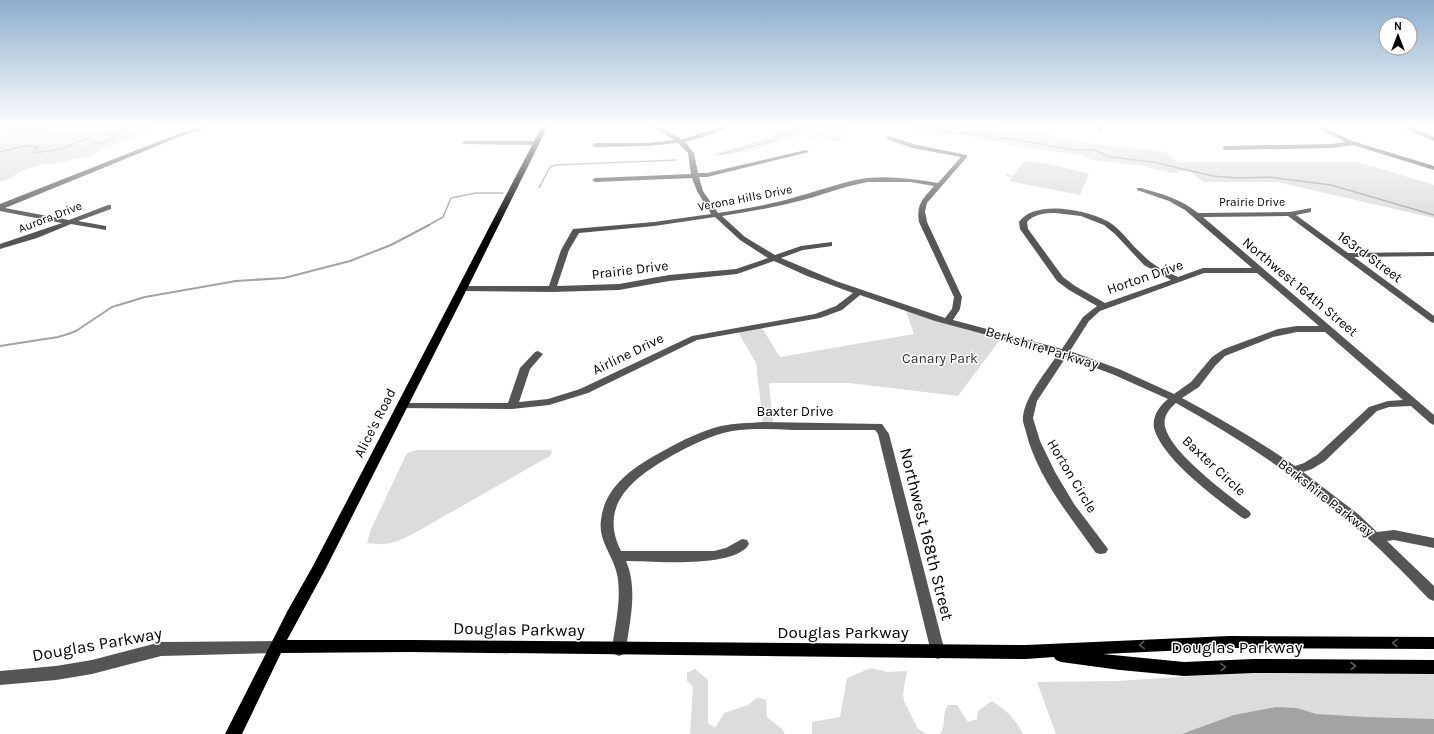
<svg xmlns="http://www.w3.org/2000/svg" width="1434" height="734" font-family="Karla,sans-serif">
<style>
.green{fill:#dcdcdc}
.water{fill:#a3a3a3}
.lines{fill:none;stroke-linecap:round;stroke-linejoin:round}
.stream-far1{stroke:#a3a3a3;stroke-width:1.5}
.stream{stroke:#a3a3a3;stroke-width:2}
.minor{fill:#555;fill-rule:evenodd}
.major{fill:#000;fill-rule:evenodd}
.oneway{stroke:#595959}
.labels{text-anchor:middle;dominant-baseline:central;stroke-width:3;stroke-linejoin:round;paint-order:stroke}
.far-street-label{font-size:12px;fill:#000;stroke:#fff}
.street-label{font-size:14px;fill:#000;stroke:#fff}
.park-label{font-size:14px;fill:#333;stroke:#fff}
.near-street-label{font-size:17px;fill:#000;stroke:#fff}
</style>
<rect width="100%" height="100%" fill="#fff"/>
<path class="green" d="M 0,126 L 156,126 L 140,135 L 100,150 L 92,156 L 75,159 L 60,163 L 44,164 L 23,170 L 12,177 L 0,182 Z
M 791,126 L 850,126 L 851,129 L 849,131 L 822,132 L 829,134 L 840,134 L 840,137 L 838,139 L 843,141 L 842,143 L 824,139 L 826,137 L 823,136 L 815,139 L 810,139 L 810,136 L 813,134 C 803,128 796,140 786,140 L 782,143 C 774,143 769,145 761,148 C 753,151 722,156 714,155 L 718,152 C 743,146 767,138 791,126 Z
M 907,126 L 995,126 L 1024,131 L 1039,131 L 1079,142 L 1166,152 L 1178,162 L 1358,162 L 1434,185 L 1434,218 L 1277,182 L 1203,182 L 1191,172 L 1180,171 L 1177,173 L 1172,173 L 1138,165 L 1092,160 L 1081,155 L 1027,148 L 948,132 L 951,135 C 944,138 924,135 917,133 L 916,128 Z
M 1024,161 L 1049,164 L 1089,174 L 1080,195 L 1009,181 L 1012,177 L 1006,176 L 1007,174 L 1013,176 Z
M 906,311 L 1002,337 L 958,396 L 849,383 L 769,383 L 773,422 L 763,423 L 756,363 L 738,332 L 762,328 L 780,357 L 914,334 Z
M 418,450 L 550,450 L 552,452 L 550,456 L 411,535 C 394,543 387,546 367,543 L 371,529 L 406,455 L 409,452 Z
M 871,668 L 888,672 L 907,671 L 903,693 L 904,701 L 918,729 L 927,734 L 812,734 L 812,722 L 840,717 L 847,678 Z
M 695,669 L 708,680 L 708,723 L 715,728 L 724,713 L 748,705 L 758,697 L 766,700 L 767,717 L 782,729 L 785,734 L 690,734 L 693,687 L 687,681 L 687,673 Z
M 1241,673 L 1434,674 L 1434,734 L 1056,734 L 1037,682 L 1117,681 Z
M 992,701 C 1007,711 1014,717 1023,734 L 940,734 C 947,725 941,715 948,705 L 957,705 L 968,722 L 977,719 L 978,711 Z"/>
<path class="water" d="M 0,126 L 53,126 L 20,133 L 10,133 L 13,130 L 0,130 Z
M 1276,707 L 1297,708 L 1316,714 L 1365,717 L 1434,719 L 1434,734 L 1182,734 L 1234,715 Z"/>
<g class="lines">
<path class="stream-far1" d="M 930,126 L 952,133 L 968,133 L 996,138 L 1013,139 L 1073,150 L 1094,150 L 1110,157 L 1153,162 L 1213,176 L 1237,178 L 1268,177 L 1331,185 L 1434,215
M 0,152 L 24,146 L 39,147 L 34,150 L 34,153 L 62,149 L 80,141 L 90,138 L 95,144 L 106,142 L 119,135 L 107,133 L 119,128 L 143,126
M 720,154 L 773,141 L 779,136 L 790,134 L 802,126
M 539,188 L 550,167 L 555,165 L 676,160
M 427,226 L 443,217 L 451,198 L 476,193 L 503,193"/>
<path class="stream" d="M 0,346 L 58,337 L 68,334 L 76,331 L 112,307 L 145,297 L 236,281 L 284,278 L 350,261 L 391,245 L 429,225"/>
<path class="minor" d="M 201,126 L 211,126 L 179,137 L 5,208 L 69,220 L 108,205 L 111,205 L 111,209 L 78,221 L 106,226 L 106,230 L 71,224 L 37,238 L 0,249 L 0,244 L 62,223 L 0,211 L 0,204 L 175,135 Z
M 652,126 L 659,126 L 681,139 C 696,136 717,126 731,126 L 714,134 L 685,142 L 694,153 L 698,173 L 707,173 L 806,150 L 809,152 L 707,177 L 699,177 L 703,191 L 718,213 C 746,209 773,204 799,196 C 822,190 844,181 867,178 C 891,176 915,179 938,183 L 961,157 L 912,148 L 887,139 L 886,138 L 889,136 L 913,144 L 967,155 L 967,157 L 927,203 L 925,211 L 927,222 L 962,297 L 960,309 L 953,320 L 1062,349 L 1083,317 L 1097,306 L 1069,290 L 1057,281 L 1020,229 L 1019,222 C 1035,199 1088,210 1109,222 C 1122,230 1130,244 1142,254 C 1152,265 1165,271 1178,277 L 1203,268 L 1252,268 L 1185,210 L 1169,201 L 1137,190 L 1137,188 L 1141,188 C 1162,194 1181,199 1198,213 L 1290,212 L 1311,208 L 1311,212 L 1296,215 L 1348,253 L 1434,252 L 1434,256 L 1354,257 L 1434,316 L 1434,323 L 1431,322 L 1288,216 L 1203,217 L 1434,415 L 1434,425 L 1430,423 L 1411,406 L 1389,407 L 1377,411 L 1325,461 L 1312,469 L 1303,472 L 1358,514 L 1377,532 L 1394,530 L 1434,538 L 1434,548 L 1394,540 L 1387,541 L 1434,586 L 1434,601 L 1429,599 C 1403,572 1377,545 1348,521 C 1295,475 1237,437 1176,403 C 1168,410 1163,417 1165,427 C 1172,454 1227,494 1249,511 L 1251,514 L 1249,517 L 1245,519 L 1241,517 C 1216,498 1162,459 1154,428 C 1152,417 1159,406 1168,399 L 1112,374 L 1066,357 L 1037,401 L 1033,418 L 1040,441 L 1055,472 L 1074,504 L 1108,549 L 1106,553 L 1101,554 L 1096,553 C 1070,516 1037,477 1026,432 C 1025,427 1022,422 1023,417 C 1025,396 1047,371 1058,354 L 935,321 L 860,295 L 842,310 L 820,318 L 697,340 L 588,393 L 549,405 L 512,409 L 399,408 L 398,406 L 399,404 L 403,403 L 508,403 L 520,368 L 535,352 L 538,351 L 543,354 L 530,369 L 519,402 L 548,399 L 580,389 L 692,336 L 815,314 L 836,306 L 853,293 L 807,276 L 774,261 L 737,274 L 669,281 L 619,290 L 552,292 L 460,291 L 459,289 L 463,286 L 549,286 L 561,250 L 573,229 L 654,222 L 711,214 L 697,191 L 692,178 L 595,182 L 592,180 L 595,178 L 691,174 L 688,153 L 678,143 L 646,146 L 595,147 L 592,145 L 595,143 L 646,143 L 674,140 ZM 868,182 L 911,182 L 934,186 C 923,199 916,204 919,222 L 954,297 L 952,309 L 945,318 L 836,281 L 781,258 L 803,250 L 832,246 L 832,242 L 801,246 L 775,255 L 745,237 L 722,216 C 749,212 776,207 803,200 C 825,194 845,186 868,182 ZM 1055,213 L 1081,216 L 1104,225 L 1115,234 L 1144,265 L 1171,280 L 1105,303 L 1075,286 L 1063,277 L 1028,229 L 1027,222 C 1034,214 1045,213 1055,213 ZM 715,217 L 740,240 L 768,258 L 736,269 L 669,275 L 619,284 L 557,286 L 569,250 L 579,233 L 654,226 ZM 1204,273 L 1257,273 L 1319,326 L 1297,326 L 1278,329 L 1224,349 L 1212,357 L 1191,382 L 1174,394 L 1119,369 L 1070,351 L 1089,321 L 1100,311 ZM 1297,332 L 1325,332 L 1403,400 L 1388,401 L 1369,407 L 1317,455 L 1304,463 L 1295,466 C 1259,441 1221,419 1182,398 L 1199,387 L 1215,366 L 1225,356 L 1273,337 Z
M 1098,126 L 1104,126 L 1102,131 L 1098,131 Z
M 1313,126 L 1321,126 L 1352,141 L 1434,166 L 1434,170 L 1353,145 L 1331,148 L 1225,150 L 1222,148 L 1225,146 L 1331,144 L 1346,142 Z
M 1400,126 L 1409,126 L 1434,137 L 1434,141 Z
M 465,141 L 536,141 L 539,143 L 536,145 L 463,144 L 463,142 Z
M 763,422 L 882,424 L 889,434 L 945,652 L 943,657 L 938,659 L 933,657 L 931,652 L 878,434 L 875,430 C 847,430 820,430 793,430 C 773,429 752,428 732,431 C 711,435 692,445 673,455 C 636,476 597,503 621,551 L 714,551 L 726,548 L 742,539 L 747,540 L 749,544 C 735,569 652,561 626,561 C 638,589 630,620 626,649 L 624,654 L 619,656 L 614,654 L 612,649 C 615,625 622,598 617,574 C 613,555 598,541 601,520 C 605,484 637,465 665,450 C 683,440 701,431 721,426 C 735,423 749,423 763,422 Z
M 277,641 L 282,642 L 284,647 L 282,652 L 277,653 L 161,656 L 92,674 L 56,680 L 0,685 L 0,671 L 56,666 L 92,660 L 161,642 Z"/>
<path class="major" d="M 542,126 L 548,126 L 467,289 L 325,570 L 287,640 L 410,640 L 1026,645 L 1229,636 L 1434,637 L 1434,649 L 1229,648 L 1103,654 L 1184,662 L 1253,659 L 1434,660 L 1434,674 L 1253,673 L 1184,676 L 1120,670 L 1061,662 L 1056,660 L 1054,657 L 1026,659 L 410,652 L 281,653 L 242,734 L 225,734 L 288,610 L 313,566 Z"/>
</g>
<defs><path id="oneway-chevron" d="M-2-3.5L2.5 0L-2 3.5" fill="none" stroke-width="1.6" stroke-linecap="round" stroke-linejoin="round"/></defs>
<g class="oneway">
<use href="#oneway-chevron" transform="translate(1395 643) rotate(-179)"/>
<use href="#oneway-chevron" transform="translate(1142 645) rotate(177)"/>
<use href="#oneway-chevron" transform="translate(1353 666)"/>
<use href="#oneway-chevron" transform="translate(1223 667) rotate(-1)"/>
</g>
<linearGradient id="sky" x2="0" y2="1"><stop stop-color="#8cadcc"/><stop offset="0.55" stop-color="#fff"/><stop offset="1" stop-color="#fff" stop-opacity="0"/></linearGradient>
<rect width="1434" height="229" fill="url(#sky)"/>
<g class="labels">
<g class="far-street-label">
<text transform="translate(745 198) rotate(-11)">Verona Hills Drive</text>
<text x="1252" y="202">Prairie Drive</text>
<text transform="translate(50 217) rotate(-21)">Aurora Drive</text>
</g>
<g class="street-label">
<text transform="translate(1370 257) rotate(36)">163rd Street</text>
<text transform="translate(630 270) rotate(-7)">Prairie Drive</text>
<text transform="translate(1145 277) rotate(-19)">Horton Drive</text>
<text transform="translate(1300 287) rotate(40)">Northwest 164th Street</text>
<text transform="translate(1042 348) rotate(17)">Berkshire Parkway</text>
<text transform="translate(628 354) rotate(-26)">Airline Drive</text>
<text x="795" y="411">Baxter Drive</text>
<text transform="translate(375 423) rotate(-63)">Alice's Road</text>
<text transform="translate(1214 466) rotate(43)">Baxter Circle</text>
<text transform="translate(1072 476) rotate(59)">Horton Circle</text>
<text transform="translate(1326 498) rotate(38)">Berkshire Parkway</text>
</g>
<g class="park-label">
<text x="940" y="358">Canary Park</text>
</g>
<g class="near-street-label">
<text transform="translate(927 534) rotate(76)">Northwest 168th Street</text>
<text transform="translate(519 629) rotate(1)">Douglas Parkway</text>
<text x="843" y="632">Douglas Parkway</text>
<text transform="translate(97 644) rotate(-10)">Douglas Parkway</text>
<text x="1237" y="647">Douglas Parkway</text>
</g>
</g>
<g transform="translate(1398 36)"><circle r="19" fill="#ffffff" stroke="#999999"/>
<path d="M0-3L7 15L0 10L-7 15Z" fill="#000000"/>
<text y="-6" font-size="11" font-weight="bold" text-anchor="middle" fill="#000000">N</text>
</g>
</svg>
